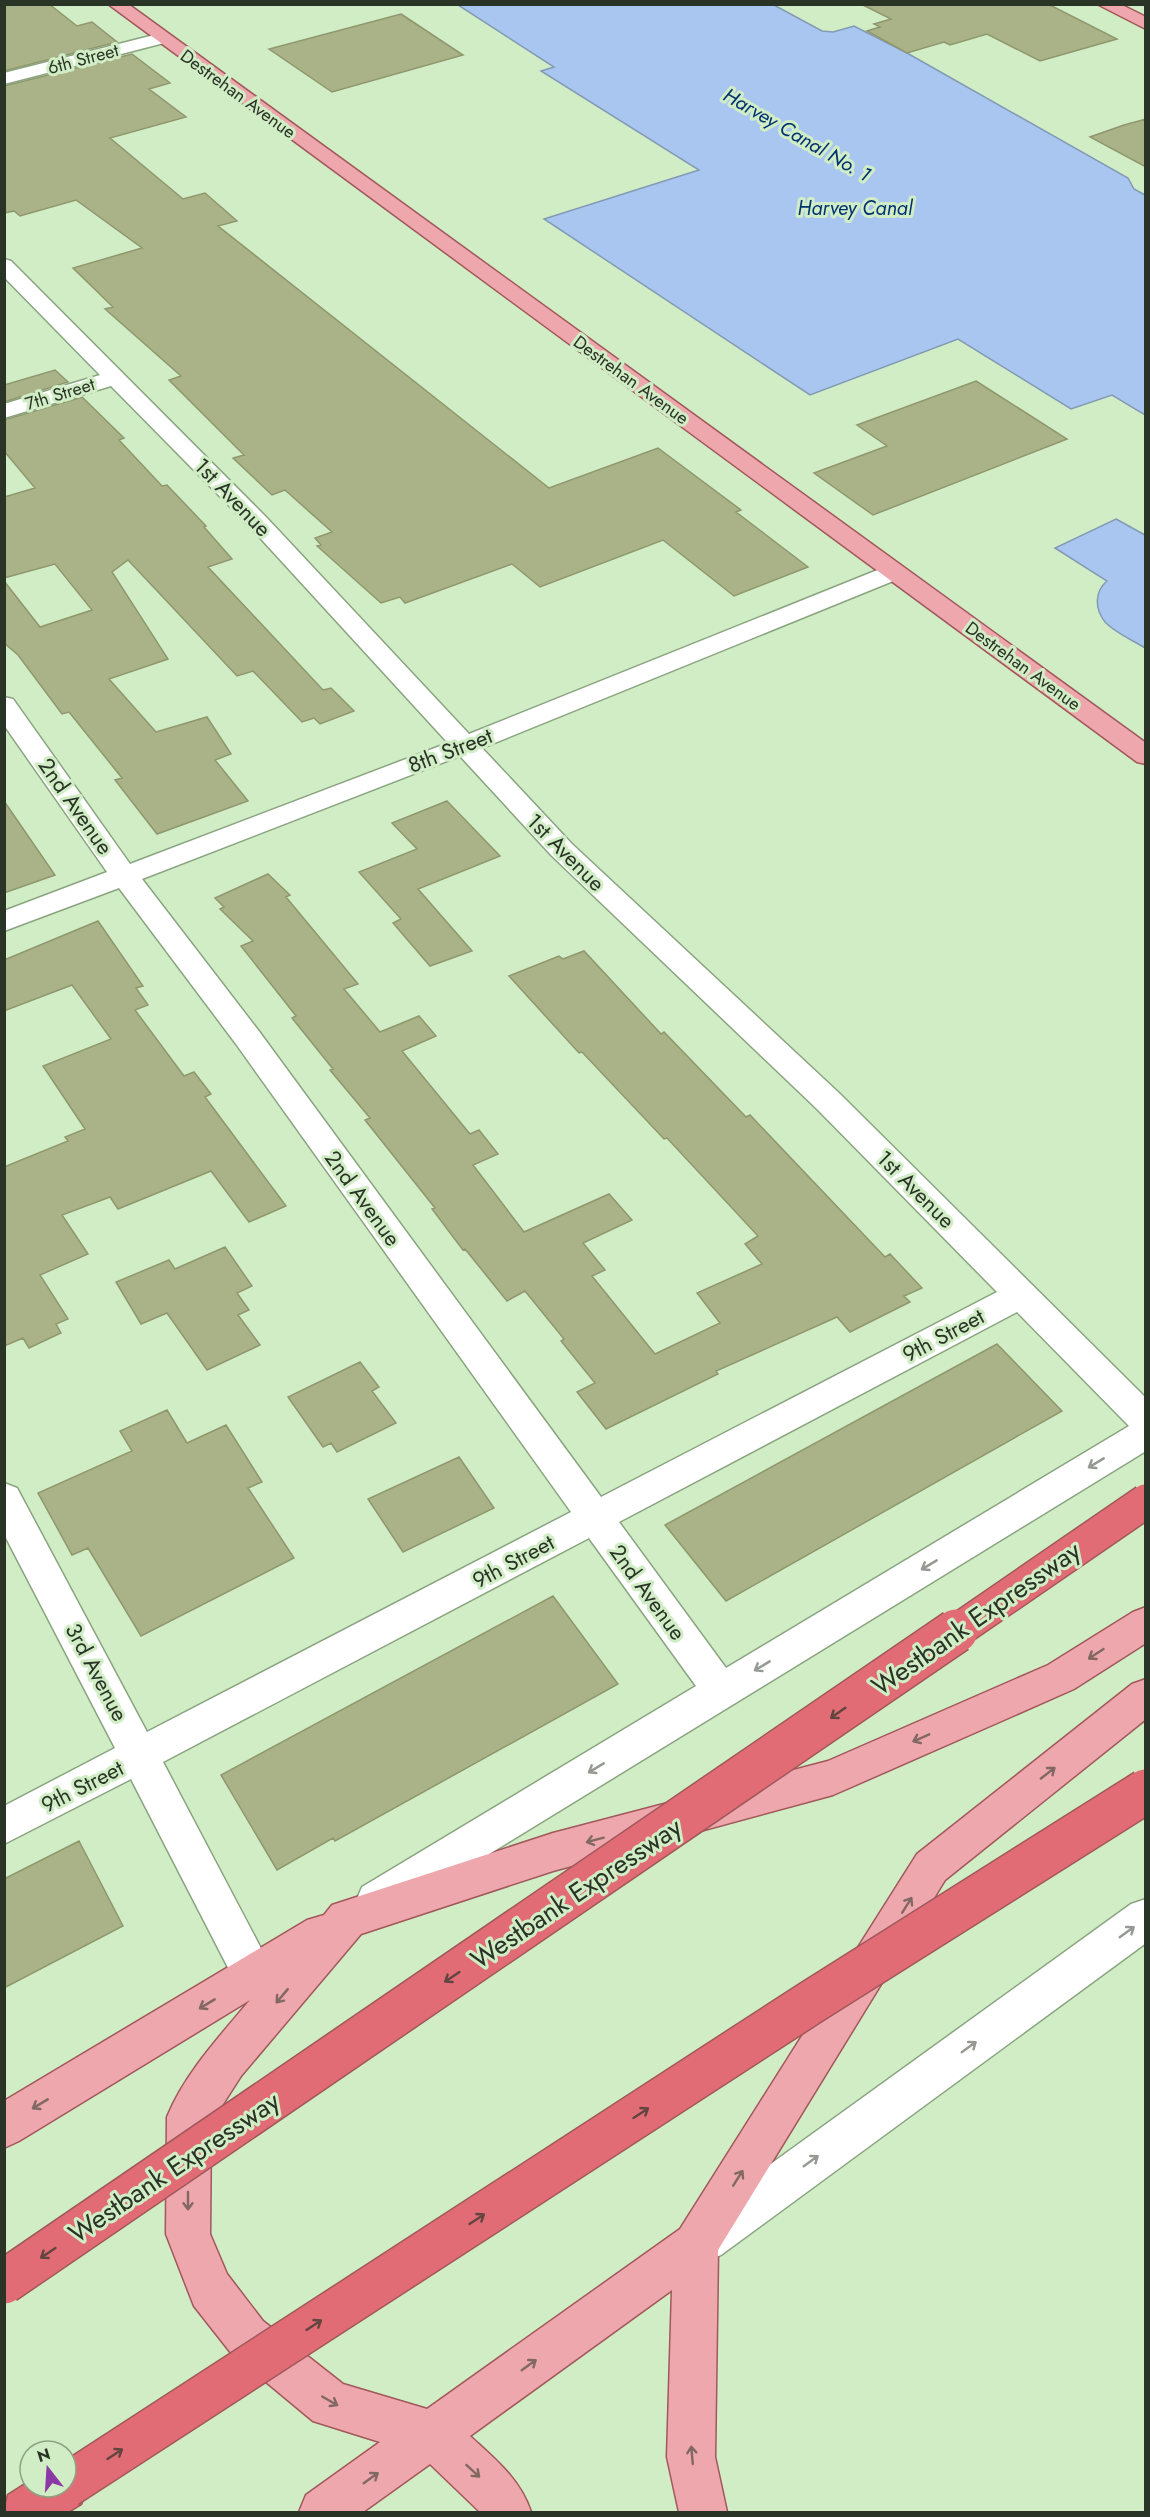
<svg xmlns="http://www.w3.org/2000/svg" width="1150" height="2517" font-family="Jost,sans-serif">
<style>
.water{fill:#a9c6f0;stroke:#839ab3;stroke-width:1.5}
.building{fill:#aab288;stroke:#8f976d;stroke-width:1.5}
.lines{fill:none;stroke-linecap:round;stroke-linejoin:round}
.minor-casing{stroke:#8aa480;stroke-width:3}
.major-casing{stroke:#a1585a;stroke-width:3}
.highway-casing{stroke:#a1585a;stroke-width:3}
.minor{fill:#fff;fill-rule:evenodd}
.major{fill:#eda7ad;fill-rule:evenodd}
.highway{fill:#e16c76;fill-rule:evenodd}
.highway-bridge-far1-casing{stroke:#a1585a;stroke-width:36;stroke-linecap:butt}
.highway-bridge-casing{stroke:#a1585a;stroke-width:46;stroke-linecap:butt}
.highway-bridge-far1{stroke:#e16c76;stroke-width:33}
.highway-bridge{stroke:#e16c76;stroke-width:43}
.oneway{stroke:#949a92}
.oneway2{stroke:#826863}
.oneway3{stroke:#61453e}
.labels{text-anchor:middle;dominant-baseline:central;stroke-width:6;stroke-linejoin:round;paint-order:stroke}
.far-street-label{font-size:18px;fill:#2a3426;stroke:#d1edc6}
.far-water-label{font-size:20px;font-style:italic;fill:#003170;stroke:#d1edc6}
.street-label{font-size:22px;fill:#2a3426;stroke:#d1edc6}
.near-street-label{font-size:27px;fill:#2a3426;stroke:#d1edc6}
</style>
<rect width="100%" height="100%" fill="#d1edc6"/>
<path class="water" d="M 458,5 L 774,5 L 822,31 L 833,32 L 854,26 L 907,53 L 1128,178 L 1134,189 L 1145,195 L 1145,415 L 1112,395 L 1071,409 L 958,339 L 810,395 L 544,219 L 699,170 L 541,71 L 554,67 Z
M 1116,519 L 1145,535 L 1145,648 C 1134,641 1114,632 1105,622 C 1094,608 1095,591 1107,581 L 1055,548 Z"/>
<path class="building" d="M 4,4 L 49,4 L 77,26 L 92,22 L 117,42 L 4,71 Z
M 861,4 L 1048,4 L 1117,39 L 1040,61 L 987,34 L 950,45 L 944,42 L 907,53 L 867,31 L 880,27 L 874,24 L 891,19 Z
M 401,14 L 463,55 L 332,92 L 269,49 Z
M 132,54 L 170,83 L 149,89 L 186,117 L 110,138 L 183,199 L 205,193 L 237,221 L 218,226 L 549,488 L 658,448 L 741,510 L 736,512 L 808,567 L 734,596 L 663,540 L 540,587 L 512,564 L 405,603 L 400,597 L 381,603 L 317,546 L 321,545 L 315,538 L 332,532 L 285,490 L 272,495 L 233,458 L 244,455 L 169,380 L 181,376 L 105,309 L 113,307 L 73,268 L 142,248 L 76,200 L 20,216 L 14,211 L 4,213 L 4,86 Z
M 1146,119 L 1146,167 L 1090,137 L 1124,125 Z
M 55,370 L 68,382 L 4,402 L 4,385 Z
M 976,381 L 1067,439 L 873,515 L 814,473 L 887,446 L 857,425 Z
M 82,397 L 124,438 L 119,440 L 162,486 L 167,485 L 206,526 L 204,527 L 232,559 L 208,567 L 323,690 L 331,688 L 354,711 L 320,724 L 314,718 L 302,722 L 253,671 L 237,676 L 128,560 L 112,572 L 168,659 L 109,679 L 156,732 L 207,717 L 231,754 L 215,760 L 248,801 L 157,834 L 115,780 L 122,778 L 69,712 L 62,714 L 18,655 L 4,643 L 4,581 L 40,627 L 92,610 L 55,564 L 4,578 L 4,497 L 35,488 L 4,451 L 4,420 Z
M 4,801 L 55,875 L 4,893 Z
M 447,801 L 500,856 L 418,889 L 472,951 L 430,966 L 393,923 L 401,919 L 359,872 L 417,849 L 392,823 Z
M 268,874 L 290,895 L 286,897 L 358,984 L 344,989 L 380,1032 L 419,1016 L 436,1036 L 402,1051 L 470,1134 L 479,1130 L 498,1154 L 473,1165 L 524,1232 L 609,1194 L 632,1220 L 583,1243 L 605,1270 L 592,1276 L 655,1354 L 720,1323 L 697,1293 L 762,1264 L 745,1244 L 758,1236 L 667,1138 L 664,1139 L 582,1052 L 579,1053 L 509,976 L 559,956 L 563,959 L 584,951 L 661,1034 L 664,1032 L 746,1117 L 750,1115 L 885,1257 L 890,1254 L 922,1288 L 904,1296 L 910,1302 L 850,1332 L 837,1317 L 716,1371 L 718,1374 L 606,1429 L 577,1392 L 595,1383 L 561,1341 L 564,1339 L 525,1291 L 507,1301 L 465,1249 L 463,1250 L 432,1209 L 435,1208 L 365,1120 L 370,1118 L 330,1070 L 333,1069 L 292,1018 L 296,1016 L 241,946 L 253,941 L 220,909 L 224,907 L 215,898 Z
M 98,921 L 143,986 L 136,988 L 148,1005 L 135,1010 L 184,1076 L 194,1072 L 211,1094 L 205,1097 L 286,1206 L 249,1222 L 211,1171 L 118,1209 L 110,1197 L 62,1215 L 88,1254 L 40,1275 L 68,1319 L 56,1324 L 61,1333 L 29,1348 L 23,1338 L 4,1346 L 4,1167 L 68,1141 L 65,1137 L 85,1129 L 43,1066 L 111,1039 L 72,985 L 4,1011 L 4,960 Z
M 225,1247 L 252,1286 L 237,1293 L 249,1310 L 238,1315 L 260,1345 L 207,1370 L 167,1313 L 141,1324 L 116,1282 L 169,1260 L 175,1269 Z
M 997,1344 L 1062,1411 L 726,1601 L 665,1525 Z
M 360,1362 L 379,1387 L 372,1391 L 396,1423 L 337,1452 L 331,1443 L 323,1447 L 288,1397 Z
M 167,1410 L 187,1443 L 226,1425 L 262,1482 L 248,1488 L 294,1558 L 141,1636 L 88,1548 L 72,1555 L 38,1493 L 132,1451 L 120,1431 Z
M 459,1457 L 494,1508 L 403,1552 L 368,1499 Z
M 553,1596 L 618,1684 L 335,1841 L 333,1838 L 277,1870 L 221,1775 Z
M 79,1841 L 123,1926 L 4,1988 L 4,1879 Z"/>
<g class="lines">
<g class="minor-casing">
<path id="minor" d="M 162,33 L 168,34 L 171,38 L 168,42 L 4,84 L 4,73 Z
M 4,259 L 11,261 L 267,518 L 469,734 L 885,567 L 894,565 L 903,567 L 906,572 L 903,577 L 482,748 L 572,844 L 839,1093 L 1146,1398 L 1146,1451 L 390,1915 L 376,1920 L 362,1915 L 356,1901 L 362,1887 L 696,1686 L 589,1538 L 163,1762 L 275,1975 L 269,1989 L 254,1995 L 239,1989 L 131,1779 L 4,1844 L 4,1806 L 115,1748 L 4,1534 L 4,1483 L 17,1488 L 147,1732 L 571,1512 L 236,1044 L 119,888 L 4,931 L 4,911 L 107,872 L 4,725 L 4,697 L 13,699 L 130,864 L 448,743 L 251,528 L 111,386 L 4,418 L 4,404 L 100,375 L 4,277 ZM 460,756 L 552,856 L 817,1109 L 997,1292 L 601,1497 L 258,1030 L 142,879 ZM 1017,1312 L 1129,1426 L 726,1668 L 619,1522 Z
M 1146,1899 L 1146,1943 L 721,2255 L 705,2262 L 689,2255 L 682,2239 L 689,2223 L 1131,1904 Z"/>
</g>
<g class="major-casing">
<path id="major" d="M 108,4 L 128,4 L 1146,743 L 1146,764 L 1137,762 Z
M 1097,4 L 1120,4 L 1146,17 L 1146,29 Z
M 1146,1607 L 1146,1643 L 1074,1689 L 833,1795 L 553,1871 L 361,1934 L 241,2076 L 211,2123 L 210,2234 L 227,2274 L 263,2321 L 343,2384 L 427,2409 L 680,2229 L 917,1854 L 1132,1684 L 1146,1679 L 1146,1719 L 945,1880 L 718,2250 L 715,2457 L 727,2512 L 679,2512 L 667,2457 L 672,2290 L 470,2436 C 495,2459 520,2479 531,2512 L 480,2512 L 430,2464 L 363,2512 L 299,2512 L 306,2495 L 380,2442 L 313,2421 L 231,2353 L 194,2306 L 166,2234 L 167,2117 C 185,2073 220,2036 250,2000 L 19,2141 L 4,2148 L 4,2101 L 307,1920 L 324,1915 L 332,1905 L 553,1833 L 828,1761 L 1048,1665 L 1133,1612 Z"/>
</g>
<g class="highway-casing">
<path id="highway" d="M 66,2464 L 81,2470 L 88,2487 L 81,2504 L 68,2512 L 4,2512 L 8,2495 L 30,2481 L 30,2487 L 66,2487 Z"/>
</g>
<use href="#minor" class="minor"/>
<use href="#major" class="major"/>
<use href="#highway" class="highway"/>
<g class="highway-bridge-far1-casing">
<path id="highway-bridge-far1" d="M 954,1633 L 1146,1501"/>
</g>
<g class="highway-bridge-casing">
<path id="highway-bridge" d="M 4,2282 L 956,1631
M 66,2486 L 810,2003 L 1146,1791"/>
</g>
<use href="#highway-bridge-far1" class="highway-bridge-far1"/>
<use href="#highway-bridge" class="highway-bridge"/>
</g>
<defs><path id="oneway-shaft" d="M-6 0H5M1.5-3L5.5 0L1.5 3" fill="none" stroke-width="1.6" stroke-linecap="round" stroke-linejoin="round" transform="scale(1.5)"/></defs>
<g class="oneway">
<use href="#oneway-shaft" transform="translate(1096 1463) rotate(149)"/>
<use href="#oneway-shaft" transform="translate(929 1565) rotate(149)"/>
<use href="#oneway-shaft" transform="translate(762 1666) rotate(149)"/>
<use href="#oneway-shaft" transform="translate(596 1768) rotate(149)"/>
<use href="#oneway-shaft" transform="translate(1127 1932) rotate(-36)"/>
<use href="#oneway-shaft" transform="translate(969 2047) rotate(-36)"/>
<use href="#oneway-shaft" transform="translate(811 2161) rotate(-36)"/>
</g>
<g class="oneway2">
<use href="#oneway-shaft" transform="translate(1096 1654) rotate(147)"/>
<use href="#oneway-shaft" transform="translate(921 1738) rotate(156)"/>
<use href="#oneway-shaft" transform="translate(1048 1773) rotate(-38)"/>
<use href="#oneway-shaft" transform="translate(595 1840) rotate(165)"/>
<use href="#oneway-shaft" transform="translate(907 1905) rotate(-58)"/>
<use href="#oneway-shaft" transform="translate(282 1996) rotate(130)"/>
<use href="#oneway-shaft" transform="translate(207 2004) rotate(149)"/>
<use href="#oneway-shaft" transform="translate(40 2104) rotate(149)"/>
<use href="#oneway-shaft" transform="translate(738 2178) rotate(-58)"/>
<use href="#oneway-shaft" transform="translate(188 2201) rotate(90)"/>
<use href="#oneway-shaft" transform="translate(529 2365) rotate(-36)"/>
<use href="#oneway-shaft" transform="translate(330 2401) rotate(30)"/>
<use href="#oneway-shaft" transform="translate(692 2455) rotate(-95)"/>
<use href="#oneway-shaft" transform="translate(473 2471) rotate(42)"/>
<use href="#oneway-shaft" transform="translate(371 2478) rotate(-36)"/>
</g>
<g class="oneway3">
<use href="#oneway-shaft" transform="translate(838 1713) rotate(145)"/>
<use href="#oneway-shaft" transform="translate(452 1977) rotate(146)"/>
<use href="#oneway-shaft" transform="translate(641 2113) rotate(-33)"/>
<use href="#oneway-shaft" transform="translate(477 2219) rotate(-33)"/>
<use href="#oneway-shaft" transform="translate(48 2253) rotate(146)"/>
<use href="#oneway-shaft" transform="translate(314 2325) rotate(-33)"/>
<use href="#oneway-shaft" transform="translate(115 2454) rotate(-33)"/>
</g>
<g class="labels">
<g class="far-street-label">
<text transform="translate(83 59) rotate(-15)">6th Street</text>
<text transform="translate(238 94) rotate(36)">Destrehan Avenue</text>
<text transform="translate(631 380) rotate(36)">Destrehan Avenue</text>
<text transform="translate(60 394) rotate(-17)">7th Street</text>
<text transform="translate(1023 666) rotate(36)">Destrehan Avenue</text>
</g>
<g class="far-water-label">
<text transform="translate(797 135) rotate(30)">Harvey Canal No. 1</text>
<text x="855" y="208">Harvey Canal</text>
</g>
<g class="street-label">
<text transform="translate(233 497) rotate(46)">1st Avenue</text>
<text transform="translate(450 750) rotate(-21)">8th Street</text>
<text transform="translate(76 806) rotate(55)">2nd Avenue</text>
<text transform="translate(566 852) rotate(45)">1st Avenue</text>
<text transform="translate(916 1189) rotate(45)">1st Avenue</text>
<text transform="translate(363 1198) rotate(54)">2nd Avenue</text>
<text transform="translate(943 1335) rotate(-28)">9th Street</text>
<text transform="translate(513 1561) rotate(-28)">9th Street</text>
<text transform="translate(648 1592) rotate(54)">2nd Avenue</text>
<text transform="translate(97 1672) rotate(62)">3rd Avenue</text>
<text transform="translate(82 1786) rotate(-27)">9th Street</text>
</g>
<g class="near-street-label">
<text transform="translate(976 1618) rotate(-35)">Westbank Expressway</text>
<text transform="translate(576 1893) rotate(-34)">Westbank Expressway</text>
<text transform="translate(174 2167) rotate(-34)">Westbank Expressway</text>
</g>
</g>
<rect width="1150" height="2517" fill="none" stroke="#2a3426" stroke-width="12"/>
<g transform="translate(48 2469) rotate(343)"><circle r="28" fill="#d1edc6" stroke="#8ea386" stroke-width="1.5"/>
<path d="M0-4.5L10 22L0 15L-10 22Z" fill="#8c38a6"/>
<text y="-9" font-size="16" font-weight="bold" text-anchor="middle" fill="#2a3426">N</text>
</g>
</svg>
